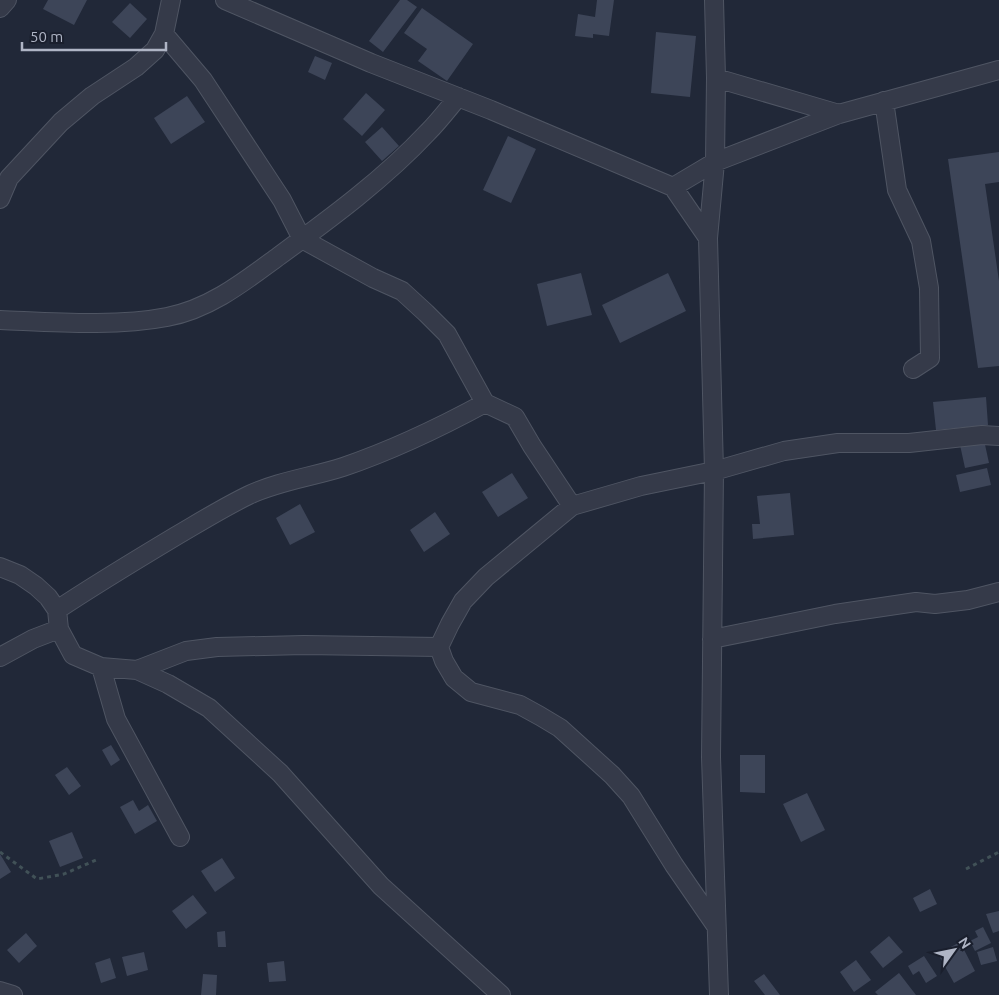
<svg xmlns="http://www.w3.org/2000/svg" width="999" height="995" font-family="Ubuntu,sans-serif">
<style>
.building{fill:#3d4558}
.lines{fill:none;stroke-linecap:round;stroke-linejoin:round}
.street-casing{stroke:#4f5563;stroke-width:20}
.path{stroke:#415157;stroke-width:3;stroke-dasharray:4 4;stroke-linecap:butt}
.street{stroke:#353a49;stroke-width:18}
</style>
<rect width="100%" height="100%" fill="#212838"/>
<path class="building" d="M 48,0 L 87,0 L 74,25 L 43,9 Z
M 400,0 L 407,0 L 417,7 L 383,52 L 369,41 Z
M 597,0 L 614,0 L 609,36 L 593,34 L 593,38 L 575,36 L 578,14 L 595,17 Z
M 130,3 L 147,19 L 130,38 L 112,22 Z
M 422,8 L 473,44 L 447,81 L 418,61 L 427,49 L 404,33 Z
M 656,32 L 696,36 L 690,97 L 651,93 Z
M 315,56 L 332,63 L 325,80 L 308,72 Z
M 366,93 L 385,110 L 362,136 L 343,119 Z
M 187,96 L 205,122 L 171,144 L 154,118 Z
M 382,127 L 399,146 L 382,161 L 365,142 Z
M 508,136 L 536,149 L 511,203 L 483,190 Z
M 999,152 L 999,182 L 985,184 L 999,281 L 999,366 L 978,368 L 948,159 Z
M 581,273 L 592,315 L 547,326 L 537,284 Z
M 668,273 L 686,311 L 620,343 L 602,305 Z
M 986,397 L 988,425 L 936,430 L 933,402 Z
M 984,440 L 989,463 L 965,468 L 960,445 Z
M 987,468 L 991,485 L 960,492 L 956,475 Z
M 512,473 L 528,498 L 498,517 L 482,492 Z
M 790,493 L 794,535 L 753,539 L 752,524 L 760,524 L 757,496 Z
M 300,504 L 315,532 L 290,545 L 276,518 Z
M 435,512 L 450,534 L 424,552 L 410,530 Z
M 111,745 L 120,760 L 111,766 L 102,750 Z
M 740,755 L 765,755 L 765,793 L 740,792 Z
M 67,767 L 81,786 L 69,795 L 55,775 Z
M 807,793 L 825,830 L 801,842 L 783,804 Z
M 133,800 L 139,811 L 148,805 L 157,821 L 135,834 L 120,807 Z
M 72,832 L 83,858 L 60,867 L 49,841 Z
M 0,854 L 11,872 L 0,879 Z
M 222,858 L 235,878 L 215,892 L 201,871 Z
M 930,889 L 937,904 L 920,912 L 913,898 Z
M 193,895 L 207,913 L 186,929 L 172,911 Z
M 999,911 L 999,931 L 993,933 L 986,914 Z
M 983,927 L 991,943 L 975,951 L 970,941 L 978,937 L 975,931 Z
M 225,931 L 226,947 L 218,947 L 217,932 Z
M 26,933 L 37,946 L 19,963 L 7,950 Z
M 889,936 L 903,952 L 883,968 L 870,952 Z
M 960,942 L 975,971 L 954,983 L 938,954 Z
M 993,947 L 997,961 L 981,965 L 977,952 Z
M 144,952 L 148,970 L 127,976 L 122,957 Z
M 924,956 L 937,976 L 926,983 L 919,971 L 913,975 L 908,966 Z
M 110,958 L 116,978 L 101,983 L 95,963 Z
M 856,960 L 871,980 L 854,992 L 840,972 Z
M 284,961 L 286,981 L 269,982 L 267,963 Z
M 899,973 L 916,995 L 878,995 L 875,992 Z
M 203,974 L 217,975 L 216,995 L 201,995 Z
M 764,974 L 780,995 L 765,995 L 754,981 Z"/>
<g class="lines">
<g class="street-casing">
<path id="street" d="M 225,0 L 371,63 L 491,110 L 673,187 L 708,238
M 714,0 L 716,78 L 715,162 L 708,238 L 714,471 L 711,757 L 719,995
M 0,8 L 7,0
M 164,34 L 203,80 L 282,200 L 302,239 L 373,278 L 402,291 L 426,313 L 447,334 L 485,403 L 515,417 L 532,446 L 572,506
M 716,78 L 839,114
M 884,101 L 897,190 L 921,241 L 929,288 L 930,358 L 913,369
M 673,187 L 715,162 L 839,114 L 999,70
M 0,199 L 9,178 L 61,122 L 92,96 L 136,67 L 155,50 L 164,34 L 171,0
M 0,320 C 52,322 116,327 167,317 C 210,309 245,281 279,256 C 331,218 384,179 428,132 C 439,121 448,109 458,97
M 0,567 L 20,575 L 36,586 L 48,597 L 57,610 L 59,629 L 73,655 L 101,667 L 137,670 L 168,684 L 209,708 L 280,773 L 381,886 L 501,995
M 57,610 C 96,584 136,560 176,536 C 200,522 224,507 249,495 C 279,481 312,477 343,467 C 393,450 439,428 485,403
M 712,639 L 835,614 L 916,602 L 935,604 L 968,600 L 999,592
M 0,657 L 33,639 L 59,629
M 101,667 L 116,719 L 180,837
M 137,670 L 186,651 L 217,647 L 304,645 L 439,647
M 716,926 L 674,865 L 631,796 L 612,775 L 560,728 L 540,716 L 520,705 L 471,692 L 454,678 L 444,661 L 439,647 L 450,624 L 463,601 L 486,577 L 572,506 L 641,486 L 714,471 L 784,451 L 838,443 L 909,443 L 982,435 L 999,436
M 0,991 L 13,995"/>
</g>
<path class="path" d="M 0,852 L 37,879 L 64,874 L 96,860
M 966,869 L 999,852"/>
<use href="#street" class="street"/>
</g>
<g transform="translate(954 950) rotate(57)" stroke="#1a1f2d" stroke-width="4" paint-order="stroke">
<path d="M0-4L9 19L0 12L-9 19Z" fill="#afb5c5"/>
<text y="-8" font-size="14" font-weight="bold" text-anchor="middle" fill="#afb5c5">N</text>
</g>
<path d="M22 42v8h144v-8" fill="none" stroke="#afb5c5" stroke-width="2.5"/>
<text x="30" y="42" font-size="15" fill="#afb5c5" stroke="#1a1f2d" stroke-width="4" paint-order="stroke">50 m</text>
</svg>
